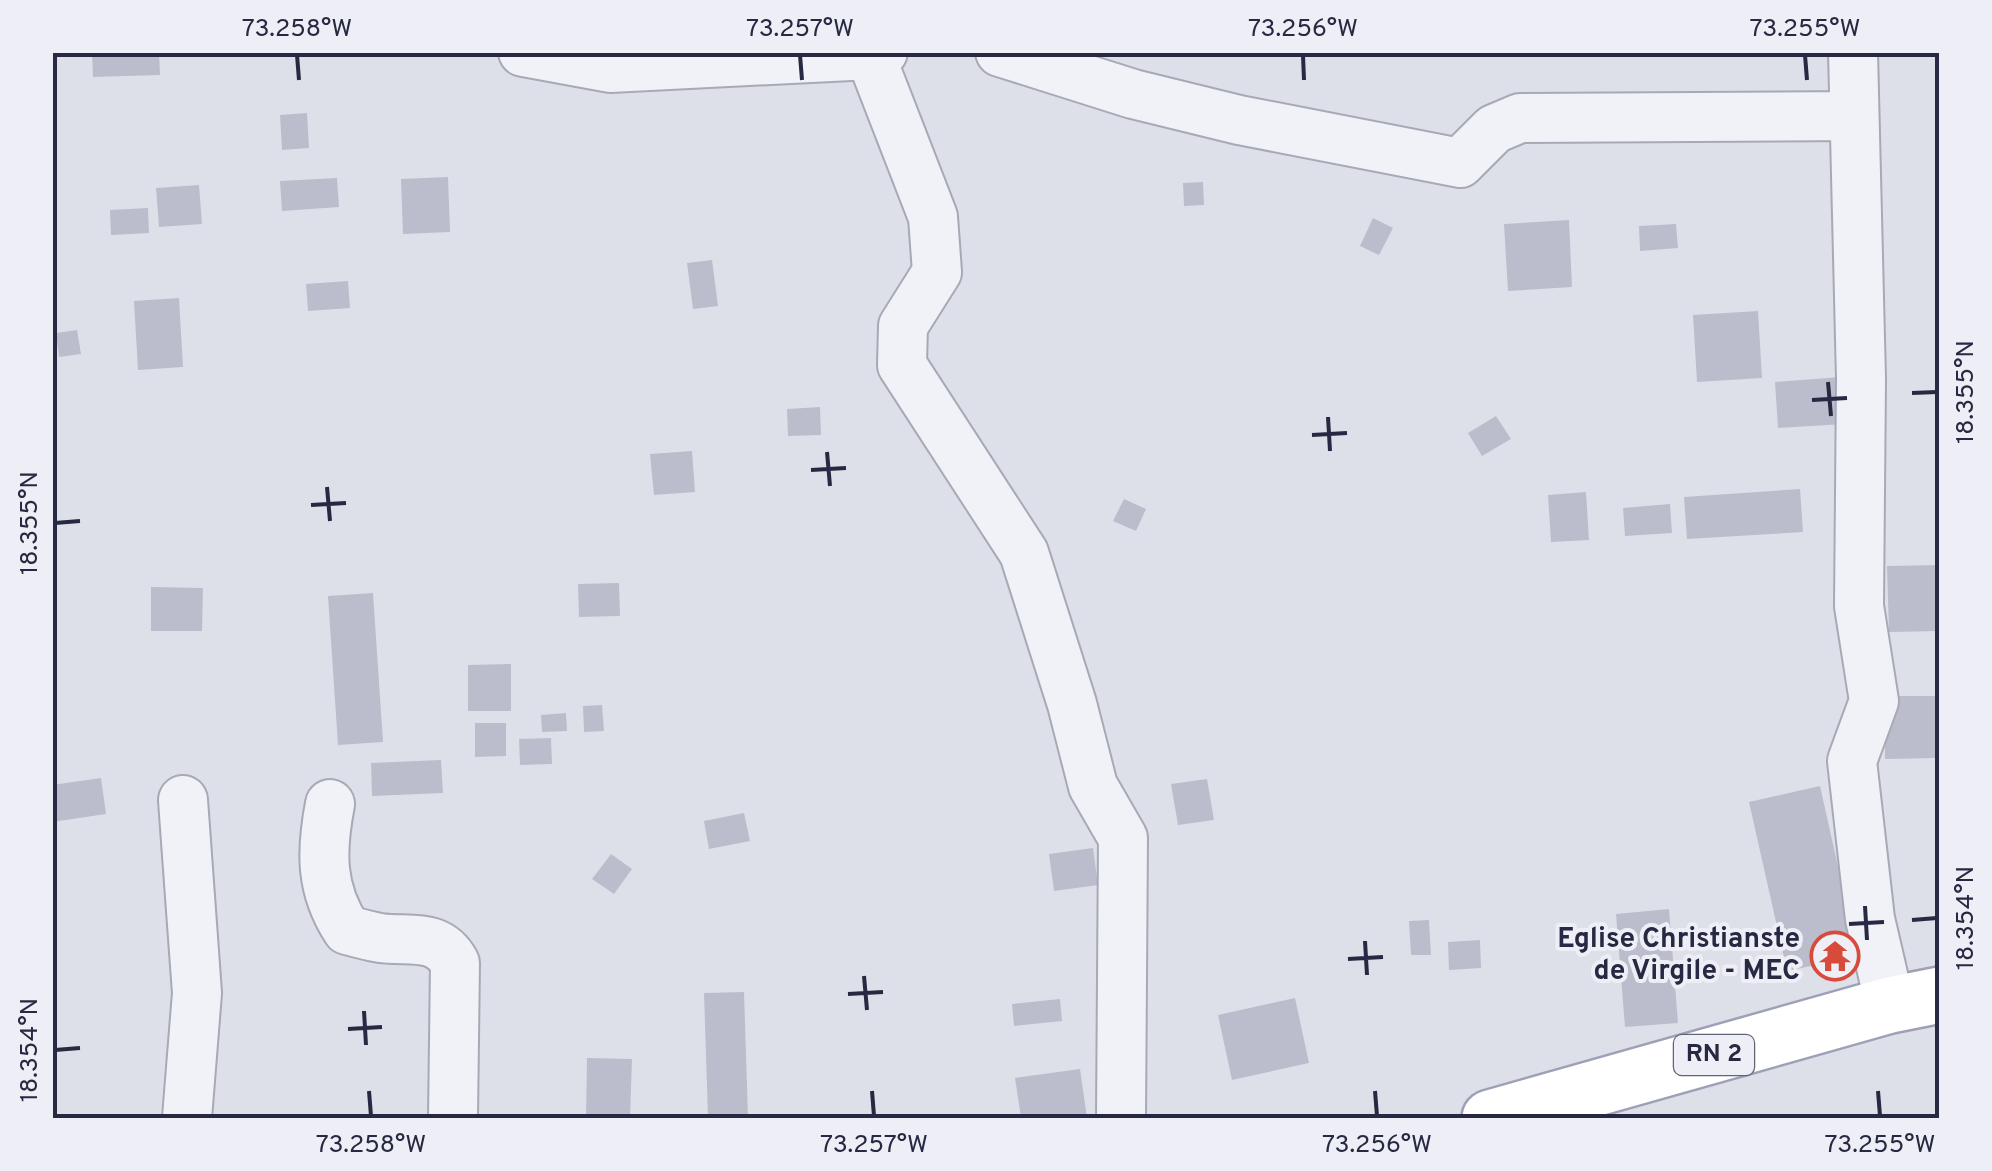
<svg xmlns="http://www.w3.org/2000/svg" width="1992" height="1171" font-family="Overpass,sans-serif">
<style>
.building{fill:#bbbdcc}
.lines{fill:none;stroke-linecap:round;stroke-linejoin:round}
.minor-casing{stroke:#a7a9b7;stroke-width:52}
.major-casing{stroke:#9da0b6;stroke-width:60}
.minor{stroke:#f1f2f7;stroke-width:48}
.major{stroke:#fff;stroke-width:55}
.ticks{fill:none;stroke:#262941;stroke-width:4}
.labels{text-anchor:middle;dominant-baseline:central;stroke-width:8;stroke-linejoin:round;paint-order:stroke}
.shield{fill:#eeeff6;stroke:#626477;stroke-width:2.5}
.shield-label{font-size:25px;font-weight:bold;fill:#262941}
.poi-label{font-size:28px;font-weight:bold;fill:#262941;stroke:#eeeff6;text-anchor:end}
.neatline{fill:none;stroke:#262941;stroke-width:4}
.ticks-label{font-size:25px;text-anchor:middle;fill:#262941}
</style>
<rect width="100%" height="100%" fill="#dee0e9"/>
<path class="building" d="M 92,52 L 159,52 L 160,75 L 93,77 Z
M 307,113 L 309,148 L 282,150 L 280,115 Z
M 448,177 L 450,232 L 403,234 L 401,179 Z
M 337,178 L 339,207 L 282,211 L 280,181 Z
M 1203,182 L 1204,205 L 1184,206 L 1183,183 Z
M 199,185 L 202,224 L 159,227 L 156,188 Z
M 148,208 L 149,233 L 111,235 L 110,210 Z
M 1373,218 L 1393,228 L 1379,255 L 1360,246 Z
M 1569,220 L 1572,287 L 1508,291 L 1504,224 Z
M 1676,224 L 1678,248 L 1640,251 L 1639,226 Z
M 712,260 L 718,306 L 693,309 L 687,263 Z
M 348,281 L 350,308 L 308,311 L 306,284 Z
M 179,298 L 183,367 L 138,370 L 134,301 Z
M 1758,311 L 1762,378 L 1697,382 L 1693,315 Z
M 77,330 L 81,354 L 59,357 L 56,333 Z
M 1841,377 L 1844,424 L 1778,428 L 1775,382 Z
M 820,407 L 821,435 L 788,436 L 787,409 Z
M 1496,416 L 1511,439 L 1482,456 L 1468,433 Z
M 692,451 L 695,492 L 654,495 L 650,454 Z
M 1800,489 L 1803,532 L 1687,539 L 1684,497 Z
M 1586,492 L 1589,540 L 1551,542 L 1548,495 Z
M 1124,499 L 1146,509 L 1136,531 L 1113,521 Z
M 1670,504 L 1672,533 L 1625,536 L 1623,508 Z
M 1940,565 L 1940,631 L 1889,632 L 1887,566 Z
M 619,583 L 620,616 L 579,617 L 578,584 Z
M 151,587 L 203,588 L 202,631 L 151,631 Z
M 373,593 L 383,742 L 338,745 L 328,596 Z
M 511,664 L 511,711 L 468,711 L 468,665 Z
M 1885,696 L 1940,696 L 1940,758 L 1885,759 Z
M 602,705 L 604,731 L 584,732 L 583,706 Z
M 566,713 L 567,731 L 542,732 L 541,715 Z
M 475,723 L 506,723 L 506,756 L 475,757 Z
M 551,738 L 552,764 L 520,765 L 519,739 Z
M 441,760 L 443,793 L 372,796 L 371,763 Z
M 101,778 L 106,814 L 52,822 L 52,785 Z
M 1207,779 L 1214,820 L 1178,825 L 1171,784 Z
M 1820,786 L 1858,956 L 1787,971 L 1749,802 Z
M 744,813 L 750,841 L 709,849 L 704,821 Z
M 1093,848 L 1098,885 L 1054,891 L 1049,854 Z
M 611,854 L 632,869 L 614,894 L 592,879 Z
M 1669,909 L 1678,1023 L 1625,1027 L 1616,914 Z
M 1429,920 L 1431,955 L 1411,955 L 1409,921 Z
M 1480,940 L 1481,968 L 1449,970 L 1448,942 Z
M 744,992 L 748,1118 L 708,1118 L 704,993 Z
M 1295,998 L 1309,1063 L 1232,1080 L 1218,1015 Z
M 1060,999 L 1062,1021 L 1014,1026 L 1012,1004 Z
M 587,1058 L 632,1059 L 630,1118 L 586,1118 Z
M 1080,1069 L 1087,1118 L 1021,1118 L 1015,1078 Z"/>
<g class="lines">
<g class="minor-casing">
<path id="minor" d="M 523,52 L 610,68 L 871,55 L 883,52
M 869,52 L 933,217 L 937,272 L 903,326 L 902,365 L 1024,553 L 1072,704 L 1093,786 L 1123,838 L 1121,1118
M 1000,52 L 1133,94 L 1239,120 L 1460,163 L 1494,129 L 1520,118 L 1854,116
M 1853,52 L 1861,379 L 1859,606 L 1874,701 L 1852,761 L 1870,919 L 1890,1005
M 183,800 L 197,993 L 187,1118
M 330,804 C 321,851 320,889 347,930 C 358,933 369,936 380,938 C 410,942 438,932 455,963 L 453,1118"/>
</g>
<g class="major-casing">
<path id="major" d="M 1490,1118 L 1890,1005 L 1940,995"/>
</g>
<use href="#minor" class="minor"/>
<use href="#major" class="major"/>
</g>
<path class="ticks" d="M 297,55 L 299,80M 800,55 L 802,80M 1303,55 L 1304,80M 1805,55 L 1807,80M 1828,382 L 1831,416M 1912,393 L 1937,392M 1812,400 L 1847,398M 1328,417 L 1330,451M 1312,435 L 1347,433M 827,452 L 830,486M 811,470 L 846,468M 327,487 L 330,521M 311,505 L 346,503M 55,523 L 80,521M 1865,906 L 1867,940M 1912,920 L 1937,918M 1849,924 L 1884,922M 1365,941 L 1367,975M 1348,959 L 1383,957M 864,976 L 867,1010M 848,994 L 883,992M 364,1011 L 366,1045M 348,1029 L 382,1027M 55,1050 L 80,1048M 369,1091 L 371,1116M 872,1091 L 874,1116M 1375,1091 L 1377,1116M 1878,1091 L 1880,1116"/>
<defs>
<g id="temple-ring" transform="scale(2.5)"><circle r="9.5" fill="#eeeff6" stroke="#d84a39" stroke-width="1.5"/><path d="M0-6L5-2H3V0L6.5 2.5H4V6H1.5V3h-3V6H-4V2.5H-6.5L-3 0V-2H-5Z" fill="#d84a39"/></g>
</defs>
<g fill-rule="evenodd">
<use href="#temple-ring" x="1835" y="956"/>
</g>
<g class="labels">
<rect class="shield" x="1674" y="1035" width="80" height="40" rx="8"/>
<g class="shield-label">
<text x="1714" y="1055">RN 2</text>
</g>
<g class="poi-label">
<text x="1800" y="940">Eglise Christianste<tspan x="1800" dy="32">de Virgile - MEC</tspan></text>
</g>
</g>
<rect width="1992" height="1171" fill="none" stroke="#eeeff6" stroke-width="110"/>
<rect x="55" y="55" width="1882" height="1061" class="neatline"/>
<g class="ticks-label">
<text x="297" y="36">73.258°W</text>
<text x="800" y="36">73.257°W</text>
<text x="1303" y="36">73.256°W</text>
<text x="1805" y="36">73.255°W</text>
<text transform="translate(1964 392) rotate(-90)" y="9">18.355°N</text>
<text transform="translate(28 523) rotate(-90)" y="9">18.355°N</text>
<text transform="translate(1964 918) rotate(-90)" y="9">18.354°N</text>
<text transform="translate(28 1050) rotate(-90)" y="9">18.354°N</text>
<text x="371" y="1152">73.258°W</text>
<text x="874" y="1152">73.257°W</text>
<text x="1377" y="1152">73.256°W</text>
<text x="1880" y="1152">73.255°W</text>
</g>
</svg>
